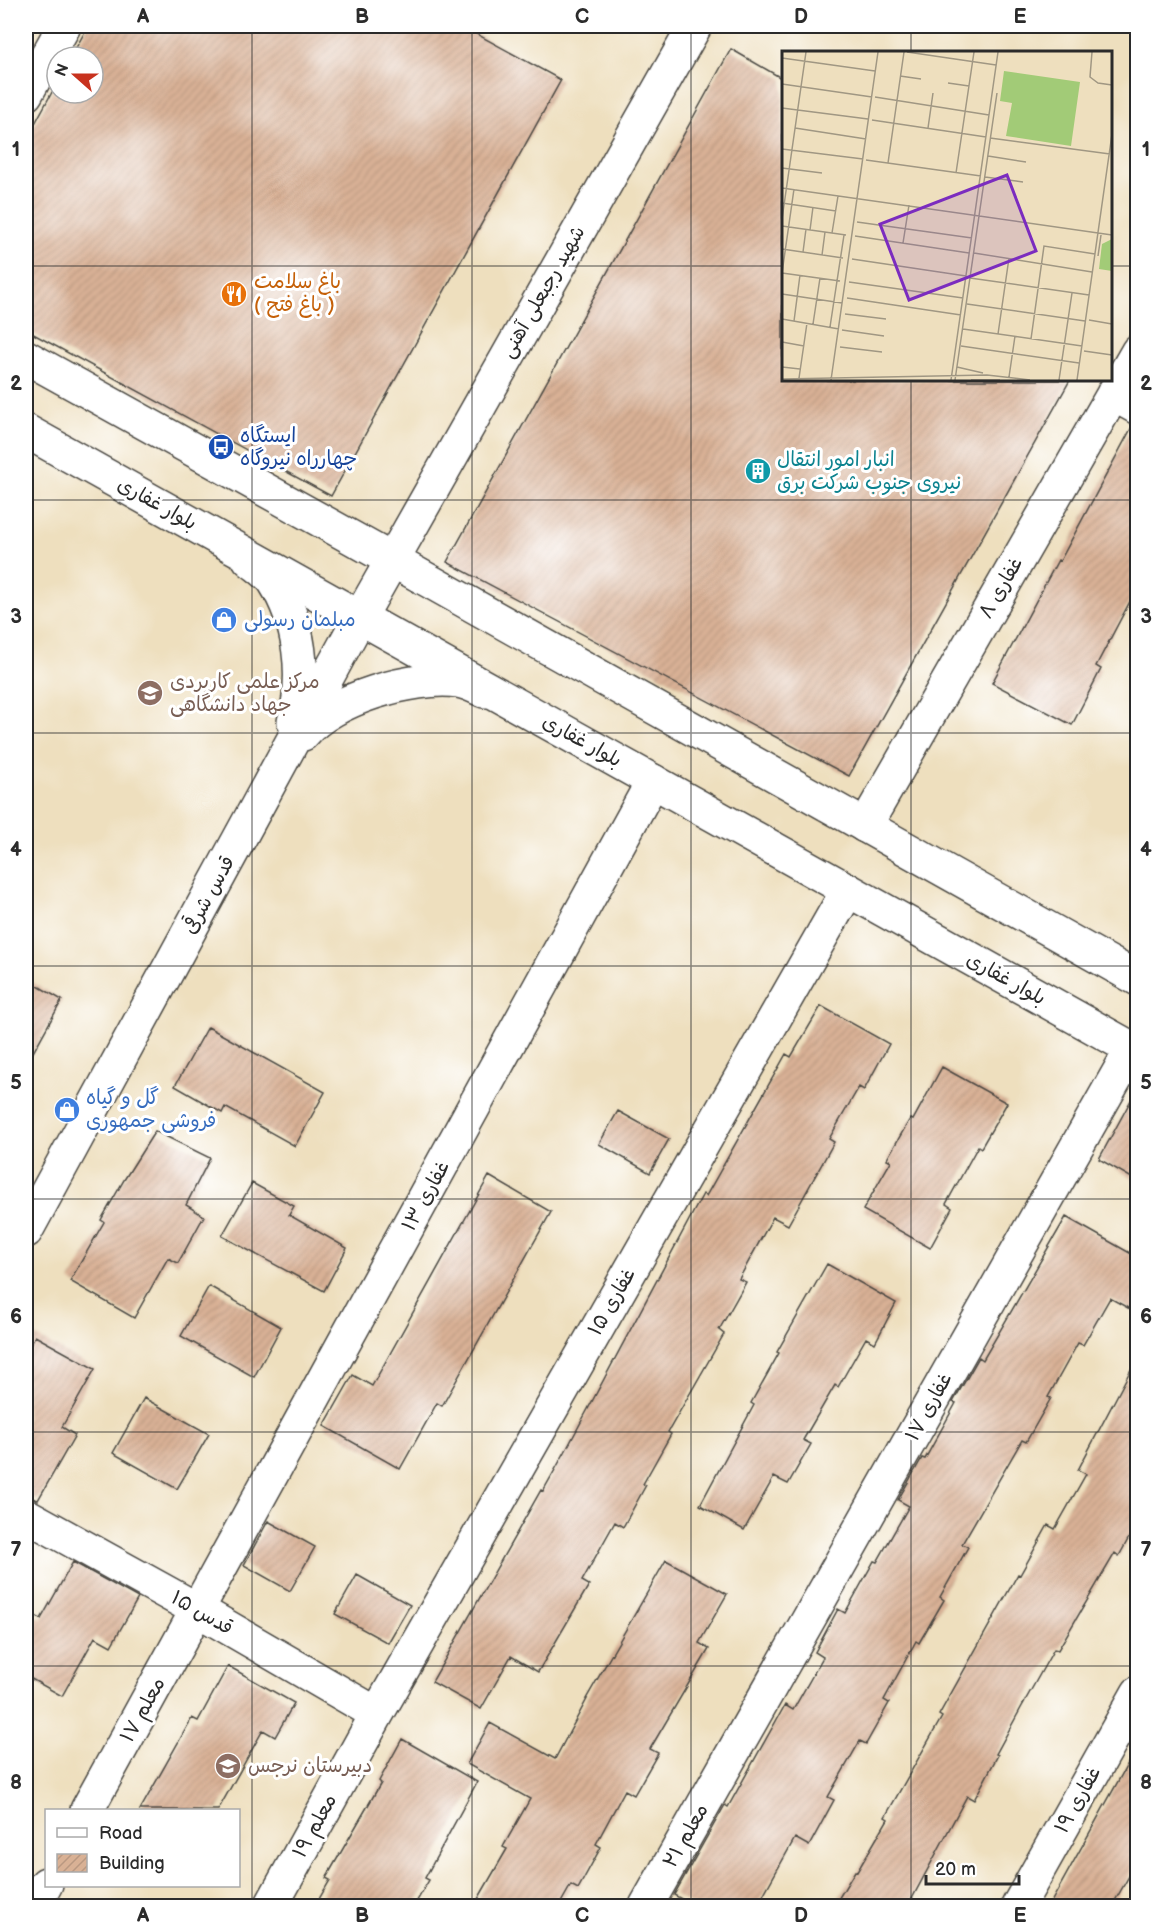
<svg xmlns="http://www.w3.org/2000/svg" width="1163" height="1932" font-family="'Balsamiq Sans','Playpen Sans Arabic',sans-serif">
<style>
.building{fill:url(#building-hatch)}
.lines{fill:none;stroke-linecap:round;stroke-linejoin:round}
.minor-casing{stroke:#484641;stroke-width:36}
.tertiary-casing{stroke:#484641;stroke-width:36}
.primary-casing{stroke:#484641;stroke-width:36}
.minor{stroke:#fff;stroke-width:33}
.tertiary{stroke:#fff;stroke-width:33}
.primary{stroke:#fff;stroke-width:33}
.grid{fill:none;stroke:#2b2b2b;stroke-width:1.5;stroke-opacity:0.55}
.labels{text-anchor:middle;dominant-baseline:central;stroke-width:6;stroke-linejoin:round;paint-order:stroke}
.food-label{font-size:20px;fill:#c56008;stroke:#fff;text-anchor:start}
.street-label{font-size:20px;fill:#2b2b2b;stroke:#fff}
.transit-label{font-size:20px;fill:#164399;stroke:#fff;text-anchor:start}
.culture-label{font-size:20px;fill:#0d838f;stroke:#fff;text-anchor:start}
.shop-label{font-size:20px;fill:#366cbe;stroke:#fff;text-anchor:start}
.education-label{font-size:20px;fill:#785e54;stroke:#fff;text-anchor:start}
.inset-road{fill:none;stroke:#a09783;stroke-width:1.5}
.view{fill:#7b2cbf;fill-opacity:0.15;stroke:#7b2cbf;stroke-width:3}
.inset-edge{fill:none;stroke:#2b2b2b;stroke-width:3}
.neatline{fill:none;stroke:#2b2b2b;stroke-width:2}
.grid-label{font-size:20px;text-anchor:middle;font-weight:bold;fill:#2b2b2b}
</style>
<defs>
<pattern id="building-hatch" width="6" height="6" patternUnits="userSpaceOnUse" patternTransform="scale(1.5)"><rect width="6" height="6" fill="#d9b195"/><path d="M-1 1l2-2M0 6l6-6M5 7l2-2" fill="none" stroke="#ba9881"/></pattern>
</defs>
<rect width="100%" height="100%" fill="#fff"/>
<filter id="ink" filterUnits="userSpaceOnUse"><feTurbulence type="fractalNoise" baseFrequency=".0167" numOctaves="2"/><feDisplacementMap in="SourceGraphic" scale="12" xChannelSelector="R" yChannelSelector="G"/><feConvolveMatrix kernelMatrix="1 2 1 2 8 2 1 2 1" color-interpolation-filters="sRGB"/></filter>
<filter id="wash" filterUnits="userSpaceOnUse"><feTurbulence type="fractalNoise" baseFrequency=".008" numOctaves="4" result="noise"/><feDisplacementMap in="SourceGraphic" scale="24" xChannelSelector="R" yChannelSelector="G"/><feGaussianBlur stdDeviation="1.35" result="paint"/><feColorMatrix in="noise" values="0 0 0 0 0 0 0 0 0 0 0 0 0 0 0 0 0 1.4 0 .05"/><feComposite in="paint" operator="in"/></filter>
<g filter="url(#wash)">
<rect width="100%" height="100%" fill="#eedfbe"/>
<g id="blocks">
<path class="building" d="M 88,26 L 462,26 L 561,80 L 331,496 L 26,330 L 26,140 L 57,83 L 57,93 L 93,93 L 93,57 L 71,57 Z
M 731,49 L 783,79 L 783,380 L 1070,380 L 849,776 L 447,562 Z
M 1133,425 L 1137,427 L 1137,588 L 1096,666 L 1101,669 L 1072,725 L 992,683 L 1058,560 L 1060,561 Z
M 26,979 L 62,1000 L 26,1065 Z
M 821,1006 L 889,1044 L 864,1090 L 859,1087 L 829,1139 L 834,1142 L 788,1225 L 773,1217 L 739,1279 L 746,1282 L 719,1330 L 724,1334 L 668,1432 L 671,1434 L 643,1484 L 646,1485 L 623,1527 L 615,1522 L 582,1581 L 589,1585 L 538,1672 L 511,1656 L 481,1709 L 432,1682 L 541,1490 L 543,1491 L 565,1452 L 703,1194 L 706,1196 L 786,1054 L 791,1057 Z
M 208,1027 L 325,1092 L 295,1146 L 225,1107 L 222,1113 L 175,1086 Z
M 942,1067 L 1007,1103 L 981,1148 L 978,1146 L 946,1204 L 952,1208 L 930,1248 L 863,1210 L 891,1161 L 887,1159 L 910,1119 L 913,1120 Z
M 1137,1089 L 1137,1181 L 1099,1159 Z
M 618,1111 L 669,1139 L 650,1173 L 599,1144 Z
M 155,1131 L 210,1158 L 186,1205 L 204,1216 L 178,1263 L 168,1258 L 134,1318 L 70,1281 L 104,1222 L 101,1220 L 124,1180 Z
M 489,1176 L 551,1212 L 442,1406 L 437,1403 L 400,1469 L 324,1426 L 353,1375 L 372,1386 Z
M 252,1183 L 294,1206 L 289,1215 L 347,1248 L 324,1291 L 222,1236 Z
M 1066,1217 L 1137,1257 L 1137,1313 L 1110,1298 L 1083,1345 L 1078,1343 L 1048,1397 L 1051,1398 L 1026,1442 L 1022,1440 L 962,1544 L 968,1547 L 940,1597 L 944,1600 L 919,1643 L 916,1641 L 884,1700 L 889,1703 L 866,1744 L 860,1741 L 828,1797 L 834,1800 L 809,1846 L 795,1838 L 757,1906 L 694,1906 L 674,1895 L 725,1805 L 728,1807 L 785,1705 L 793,1710 L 823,1657 L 815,1652 L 838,1609 L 845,1613 L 874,1561 L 877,1562 L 909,1506 L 898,1500 L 922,1458 L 925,1459 L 956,1403 L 953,1402 L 979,1357 L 983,1360 Z
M 827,1264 L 896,1303 L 875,1343 L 866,1338 L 838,1387 L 835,1385 L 803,1440 L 811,1444 L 788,1484 L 774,1477 L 744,1530 L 700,1505 L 754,1405 L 751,1403 L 779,1353 L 777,1352 Z
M 209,1286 L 281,1327 L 254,1377 L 181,1336 Z
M 35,1336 L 95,1369 L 62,1427 L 75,1435 L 38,1500 L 26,1496 L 26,1353 Z
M 1137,1358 L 1137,1523 L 1119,1556 L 1115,1553 L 1058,1650 L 1054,1649 L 1021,1708 L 996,1754 L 998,1755 L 974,1800 L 967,1796 L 908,1906 L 834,1906 L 855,1871 L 857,1872 L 888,1819 L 885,1817 L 942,1717 L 939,1715 L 1018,1574 L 1020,1575 L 1048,1525 L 1055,1529 L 1086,1474 L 1078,1470 Z
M 144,1398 L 209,1434 L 177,1489 L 113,1453 Z
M 268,1521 L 315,1547 L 290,1591 L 244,1565 Z
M 666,1560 L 727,1594 L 699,1643 L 709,1649 L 650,1749 L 658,1753 L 634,1795 L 625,1790 L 596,1844 L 601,1847 L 578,1889 L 571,1885 L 559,1906 L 474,1906 L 507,1849 L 503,1847 L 530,1799 L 467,1764 L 490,1723 L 555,1759 L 587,1699 L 586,1699 Z
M 73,1562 L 138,1598 L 111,1646 L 95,1637 L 62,1696 L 26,1676 L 26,1633 L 35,1616 L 41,1619 Z
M 357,1575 L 410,1605 L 388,1643 L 335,1614 Z
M 228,1666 L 294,1703 L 275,1737 L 263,1730 L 218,1810 L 140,1810 L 192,1718 L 198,1721 Z
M 402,1739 L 477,1782 L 425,1878 L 429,1880 L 414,1906 L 315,1906 L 330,1880 L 326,1878 L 381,1783 L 379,1781 Z
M 1137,1747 L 1137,1862 L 1112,1906 L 1049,1906 Z"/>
</g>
</g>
<g filter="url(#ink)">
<use href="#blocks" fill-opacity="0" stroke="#484641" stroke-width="1.5"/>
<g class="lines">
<g class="minor-casing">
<path id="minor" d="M 26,94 L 64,26
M 1113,394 L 1138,408
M 865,826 L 1138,351
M 26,1515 L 198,1610 L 377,1714
M 87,1810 L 653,781
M 34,1906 L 46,1884
M 271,1906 L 377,1714 L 848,890
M 646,1906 L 1132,1049
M 1018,1906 L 1138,1693"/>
</g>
<g class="tertiary-casing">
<path id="tertiary" d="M 249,559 C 257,566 268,573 274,581 C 300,622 307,676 294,722
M 303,734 C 331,699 414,675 458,681 C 467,682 476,687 484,691
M 26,1231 L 360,617 L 695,26"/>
</g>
<g class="primary-casing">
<path id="primary" d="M 26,357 L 392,560 L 1138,979
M 26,431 L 1138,1052"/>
</g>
<use href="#minor" class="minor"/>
<use href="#tertiary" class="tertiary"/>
<use href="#primary" class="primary"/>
</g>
</g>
<path class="grid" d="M 252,26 L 252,1906M 472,26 L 472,1906M 691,26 L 691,1906M 911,26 L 911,52M 26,266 L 784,266M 1110,266 L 1138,266M 911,380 L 911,1906M 26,500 L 1138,500M 26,733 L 1138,733M 26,966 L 1138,966M 26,1199 L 1138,1199M 26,1432 L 1138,1432M 26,1666 L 1138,1666"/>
<defs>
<g id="restaurant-disc" transform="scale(1.35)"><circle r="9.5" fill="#e8710a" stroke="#fff"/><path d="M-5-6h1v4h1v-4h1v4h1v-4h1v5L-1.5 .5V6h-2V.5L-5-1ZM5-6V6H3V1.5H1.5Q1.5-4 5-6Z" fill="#fff"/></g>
<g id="bus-disc" transform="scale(1.35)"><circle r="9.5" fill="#1a4fb4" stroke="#fff"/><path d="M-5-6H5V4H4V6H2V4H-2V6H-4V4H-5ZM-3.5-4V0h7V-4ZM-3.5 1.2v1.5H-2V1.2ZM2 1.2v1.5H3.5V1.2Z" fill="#fff"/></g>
<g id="building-disc" transform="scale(1.35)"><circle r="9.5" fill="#0f9aa8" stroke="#fff"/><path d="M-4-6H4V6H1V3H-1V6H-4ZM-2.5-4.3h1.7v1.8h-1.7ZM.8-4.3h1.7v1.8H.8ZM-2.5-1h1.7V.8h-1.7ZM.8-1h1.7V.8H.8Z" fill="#fff"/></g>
<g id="shop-disc" transform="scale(1.35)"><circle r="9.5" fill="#3f7fe0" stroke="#fff"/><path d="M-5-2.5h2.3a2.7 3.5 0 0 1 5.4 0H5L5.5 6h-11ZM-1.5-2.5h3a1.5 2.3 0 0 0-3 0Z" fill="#fff"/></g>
<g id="university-disc" transform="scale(1.35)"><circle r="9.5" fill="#8d6e63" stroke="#fff"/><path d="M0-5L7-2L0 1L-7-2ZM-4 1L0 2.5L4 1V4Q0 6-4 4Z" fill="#fff"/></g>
<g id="school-disc" transform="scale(1.35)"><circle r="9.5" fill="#8d6e63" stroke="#fff"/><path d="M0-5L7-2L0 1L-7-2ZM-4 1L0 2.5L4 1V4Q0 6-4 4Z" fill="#fff"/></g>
</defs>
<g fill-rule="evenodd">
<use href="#restaurant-disc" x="234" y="294"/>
<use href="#bus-disc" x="221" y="447"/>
<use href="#building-disc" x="758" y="471"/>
<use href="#shop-disc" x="224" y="620"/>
<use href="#university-disc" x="150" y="693"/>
<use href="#shop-disc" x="67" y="1110"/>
<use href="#school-disc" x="228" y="1766"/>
</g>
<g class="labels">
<g class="food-label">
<text x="254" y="282">باغ سلامت<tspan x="254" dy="23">( باغ فتح )</tspan></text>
</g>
<g class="street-label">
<text transform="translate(543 292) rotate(-60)">شهید رجبعلی آهنی</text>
<text transform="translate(157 504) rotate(29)">بلوار غفاری</text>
<text transform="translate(1001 588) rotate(-60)">غفاری ۸</text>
<text transform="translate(582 741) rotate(29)">بلوار غفاری</text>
<text transform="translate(209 895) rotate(-61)">قدس شرقی</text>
<text transform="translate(1006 979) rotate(29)">بلوار غفاری</text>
<text transform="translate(426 1196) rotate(-61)">غفاری ۱۳</text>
<text transform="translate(612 1302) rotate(-60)">غفاری ۱۵</text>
<text transform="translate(929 1407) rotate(-61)">غفاری ۱۷</text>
<text transform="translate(202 1613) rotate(30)">قدس ۱۵</text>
<text transform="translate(143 1710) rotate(-61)">معلم ۱۷</text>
<text transform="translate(1078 1800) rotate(-61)">غفاری ۱۹</text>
<text transform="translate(315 1826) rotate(-61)">معلم ۱۹</text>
<text transform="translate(686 1836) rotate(-60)">معلم ۲۱</text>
</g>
<g class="transit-label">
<text x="240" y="436">ایستگاه<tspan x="240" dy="23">چهارراه نیروگاه</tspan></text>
</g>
<g class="culture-label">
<text x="777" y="460">انبار امور انتقال<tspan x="777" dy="23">نیروی جنوب شرکت برق</tspan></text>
</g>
<g class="shop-label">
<text x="244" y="620">مبلمان رسولی</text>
<text x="86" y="1098">گل و گیاه<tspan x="86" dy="23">فروشی جمهوری</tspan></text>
</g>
<g class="education-label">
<text x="170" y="682">مرکز علمی کاربردی<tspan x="170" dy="23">جهاد دانشگاهی</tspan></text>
<text x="248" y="1766">دبیرستان نرجس</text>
</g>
</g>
<g transform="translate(782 51)">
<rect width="330" height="330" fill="#eedfbe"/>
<path d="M 330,188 L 330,220 L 317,218 L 320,193 Z" fill="#a2cb77"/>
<path d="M 222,20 L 298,31 L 289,95 L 224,85 L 230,52 L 218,50 Z" fill="#a2cb77"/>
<path class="inset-road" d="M 125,1 L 214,14M 310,1 L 308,26 L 316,32 L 330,34M 0,7 L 93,20M 118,25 L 139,28M 166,32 L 187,35M 0,33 L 90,46M 93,46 L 207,64M 0,57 L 86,68M 90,69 L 204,86M 13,77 L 84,88M 146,77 L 151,42M 208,87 L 328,103M 0,98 L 81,108M 206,105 L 244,111M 84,109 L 199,125M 106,112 L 122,1M 0,117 L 40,122M 174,122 L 192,1M 203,126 L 241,131M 0,137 L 330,184M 0,152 L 54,160M 0,168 L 24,1M 75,171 L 190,187M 0,175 L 64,184M 28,179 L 31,156M 50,182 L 56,145M 73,185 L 187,202M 121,192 L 127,154M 0,198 L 61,207M 21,201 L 24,178M 192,202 L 310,221M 40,204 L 43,181M 316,205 L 319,184M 70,208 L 184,225M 0,222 L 12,138M 0,222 L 58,230M 188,227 L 307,244M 67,231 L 181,247M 0,243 L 60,252M 65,247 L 179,264M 185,253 L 303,270M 63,263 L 104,268M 0,268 L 57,278M 307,269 L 330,273M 12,270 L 18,224M 31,273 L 38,227M 48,276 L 62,184M 181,278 L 300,295M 60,279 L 102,285M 216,283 L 227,207M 249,288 L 262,195 L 313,203M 0,291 L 22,295M 179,295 L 297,312M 58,296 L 100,301M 302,300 L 330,304M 0,316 L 18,318M 175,316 L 201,322M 227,326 L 233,285M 17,327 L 25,272M 0,328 L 205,324 L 248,329M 49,329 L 96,1M 169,329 L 216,1M 173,329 L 215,42M 189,329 L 218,329M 277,329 L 290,242M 295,329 L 330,83"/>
<path class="view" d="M 225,124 L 254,200 L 127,249 L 98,173 Z"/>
<rect width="330" height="330" class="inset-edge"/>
</g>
<rect width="1163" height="1932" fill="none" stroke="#fff" stroke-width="66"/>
<rect x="45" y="1809" width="195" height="78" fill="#ffffff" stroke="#aaaaaa" stroke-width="1.5"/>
<rect x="57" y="1828" width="30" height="9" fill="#ffffff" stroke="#aaaaaa" stroke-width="1.5"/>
<text x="99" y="1839" font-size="18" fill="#2b2b2b">Road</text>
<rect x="57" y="1854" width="30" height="18" fill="url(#building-hatch)" stroke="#aaaaaa" stroke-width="1.5"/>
<text x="99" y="1869" font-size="18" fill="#2b2b2b">Building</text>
<g transform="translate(75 75) rotate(291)"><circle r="28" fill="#ffffff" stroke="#aaaaaa" stroke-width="1.5"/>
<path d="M0-4.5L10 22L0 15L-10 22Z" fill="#c8321e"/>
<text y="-9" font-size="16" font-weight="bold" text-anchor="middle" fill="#2b2b2b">N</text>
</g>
<path d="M926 1875v9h93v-9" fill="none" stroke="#2b2b2b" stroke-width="3"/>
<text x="935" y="1875" font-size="18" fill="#2b2b2b" stroke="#ffffff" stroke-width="4.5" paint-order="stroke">20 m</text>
<rect x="33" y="33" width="1097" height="1866" class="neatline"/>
<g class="grid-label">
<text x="143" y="23">A</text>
<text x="362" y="23">B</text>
<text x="582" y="23">C</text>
<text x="801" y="23">D</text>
<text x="1020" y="23">E</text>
<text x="16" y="156">1</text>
<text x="1146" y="156">1</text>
<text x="16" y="390">2</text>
<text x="1146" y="390">2</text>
<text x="16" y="623">3</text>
<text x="1146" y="623">3</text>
<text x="16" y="856">4</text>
<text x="1146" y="856">4</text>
<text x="16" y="1089">5</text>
<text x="1146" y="1089">5</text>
<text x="16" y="1323">6</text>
<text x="1146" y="1323">6</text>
<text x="16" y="1556">7</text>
<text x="1146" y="1556">7</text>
<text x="16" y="1789">8</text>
<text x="1146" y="1789">8</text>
<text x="143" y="1922">A</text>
<text x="362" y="1922">B</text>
<text x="582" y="1922">C</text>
<text x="801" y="1922">D</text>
<text x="1020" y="1922">E</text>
</g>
</svg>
